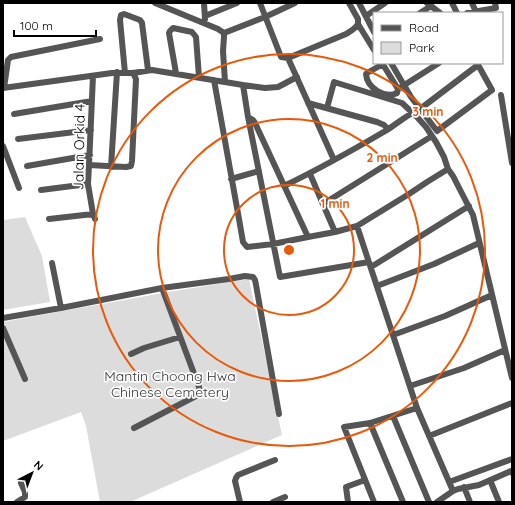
<svg xmlns="http://www.w3.org/2000/svg" width="515" height="505" font-family="Quicksand,sans-serif">
<style>
.green{fill:#dcdcdc}
.lines{fill:none;stroke-linecap:round;stroke-linejoin:round}
.minor{stroke:#555;stroke-width:6}
.ring{fill:none;stroke:#e8590c;stroke-width:2}
.labels{text-anchor:middle;dominant-baseline:central;stroke-width:3.5;stroke-linejoin:round;paint-order:stroke}
.street-label{font-size:14px;fill:#000;stroke:#fff}
.park-label{font-size:14px;fill:#333;stroke:#fff}
.centre{fill:#e8590c;stroke:#fff;stroke-width:2}
.ring-label{font-size:12px;text-anchor:middle;font-weight:bold;fill:#e8590c;stroke:#fff;stroke-width:3.5;stroke-linejoin:round;paint-order:stroke}
</style>
<rect width="100%" height="100%" fill="#fff"/>
<path class="green" d="M 25,217 L 42,256 L 50,302 L 3,310 L 3,220 Z
M 249,279 L 282,435 L 130,502 L 100,502 L 86,426 L 81,412 L 3,441 L 3,322 L 168,292 Z"/>
<g class="lines">
<path class="minor" d="M 155,3 L 218,29 L 224,33
M 204,3 L 205,19
M 260,3 L 281,57 L 288,58 L 346,34 C 351,31 355,29 358,24
M 349,3 L 358,19 L 358,24 L 374,50
M 359,3 L 374,32
M 427,3 L 440,13
M 452,3 L 457,13
M 472,3 L 476,12
M 420,13 L 431,6
M 467,13 L 496,8 L 495,3
M 205,16 L 237,3
M 366,16 L 385,3
M 224,33 L 265,17 L 295,3
M 224,33 L 224,37 L 223,51 L 225,82
M 288,58 L 334,160
M 382,63 L 398,89 L 439,63
M 391,63 L 411,97 L 437,131 L 492,90 L 477,63
M 383,64 L 367,73 L 366,74 C 367,88 385,99 397,93 L 398,89
M 125,73 L 120,20 L 121,15 L 124,14 L 140,20 L 142,23 L 148,70
M 176,73 L 169,33 L 170,31 L 173,28 L 192,32 L 196,37 L 199,77
M 93,76 L 89,165 L 88,184 L 93,214 L 95,219
M 214,80 L 239,219 L 243,242 L 247,247 L 273,244 L 308,237 L 335,232 L 357,226 L 409,194 L 427,182 L 448,169
M 243,85 L 248,117 L 280,277 L 369,262
M 3,88 L 112,73 L 133,73 L 152,70 L 243,85 L 265,88 L 278,87 L 297,77
M 4,88 L 8,60 L 11,57 L 100,39
M 501,95 L 512,163
M 308,103 L 377,122 L 384,125 L 388,129
M 327,108 L 334,82 L 402,103 L 417,117 L 426,127 L 436,142 L 444,157 L 448,169 L 453,176 L 473,215 L 512,378
M 14,114 L 92,101
M 248,117 L 253,120 L 255,123 L 308,237
M 18,139 L 91,130
M 3,146 L 19,188
M 89,165 L 126,167 L 131,166 L 132,161 L 136,79 L 133,73
M 27,166 L 90,155
M 111,167 L 117,72
M 310,174 L 335,232
M 231,179 L 259,171
M 284,186 C 319,169 353,150 387,130 C 398,123 408,114 420,109 L 478,65
M 41,190 L 88,184
M 323,204 L 432,136
M 49,219 L 93,214
M 357,226 L 417,408 L 453,491
M 52,263 L 61,308
M 371,267 L 469,206
M 377,286 L 434,264 L 479,243
M 3,318 L 61,308 L 162,288 L 229,279 L 245,276 L 253,277 L 255,280 L 256,285 L 279,414
M 3,328 L 25,379
M 393,335 L 445,316 L 492,295
M 131,354 L 144,348 L 180,337
M 410,386 L 464,368 L 505,350
M 393,416 L 429,502
M 370,423 L 403,502
M 134,428 L 196,396 L 200,392 L 199,387 L 162,288
M 429,436 L 512,403
M 490,480 L 499,502
M 449,482 L 512,459
M 464,487 L 470,502
M 17,502 L 25,497 L 25,492 L 21,483
M 240,502 L 235,481 L 236,478 L 238,475 L 275,460
M 273,502 L 285,497
M 348,502 L 346,487 L 365,480
M 374,502 L 344,427 L 370,423 L 417,408
M 437,502 L 453,491 L 458,489 L 479,485 L 511,471 L 512,473"/>
</g>
<g class="ring">
<circle cx="289" cy="250" r="65"/>
<circle cx="289" cy="250" r="131"/>
<circle cx="289" cy="250" r="196"/>
</g>
<g class="labels">
<g class="street-label">
<text transform="translate(79 147) rotate(-89)">Jalan Orkid 4</text>
</g>
<g class="park-label">
<text x="170" y="376">Mantin Choong Hwa<tspan x="170" dy="16">Chinese Cemetery</tspan></text>
</g>
</g>
<circle cx="289" cy="250" r="6" class="centre"/>
<g class="ring-label">
<text x="428" y="116">3 min</text>
<text x="382" y="162">2 min</text>
<text x="335" y="208">1 min</text>
</g>
<rect width="515" height="505" fill="none" stroke="#000000" stroke-width="8"/>
<rect x="373" y="12" width="130" height="52" fill="#ffffff" stroke="#999999"/>
<rect x="381" y="25" width="20" height="6" fill="#555555" stroke="#999999"/>
<text x="409" y="32" font-size="12" fill="#000000">Road</text>
<rect x="381" y="42" width="20" height="12" fill="#dcdcdc" stroke="#999999"/>
<text x="409" y="52" font-size="12" fill="#000000">Park</text>
<g transform="translate(32 473) rotate(42)" stroke="#ffffff" stroke-width="3" paint-order="stroke">
<path d="M0-3L7 15L0 10L-7 15Z" fill="#000000"/>
<text y="-6" font-size="11" font-weight="bold" text-anchor="middle" fill="#000000">N</text>
</g>
<path d="M14 30v6h82v-6" fill="none" stroke="#000000" stroke-width="2"/>
<text x="20" y="30" font-size="12" fill="#000000" stroke="#ffffff" stroke-width="3" paint-order="stroke">100 m</text>
</svg>
